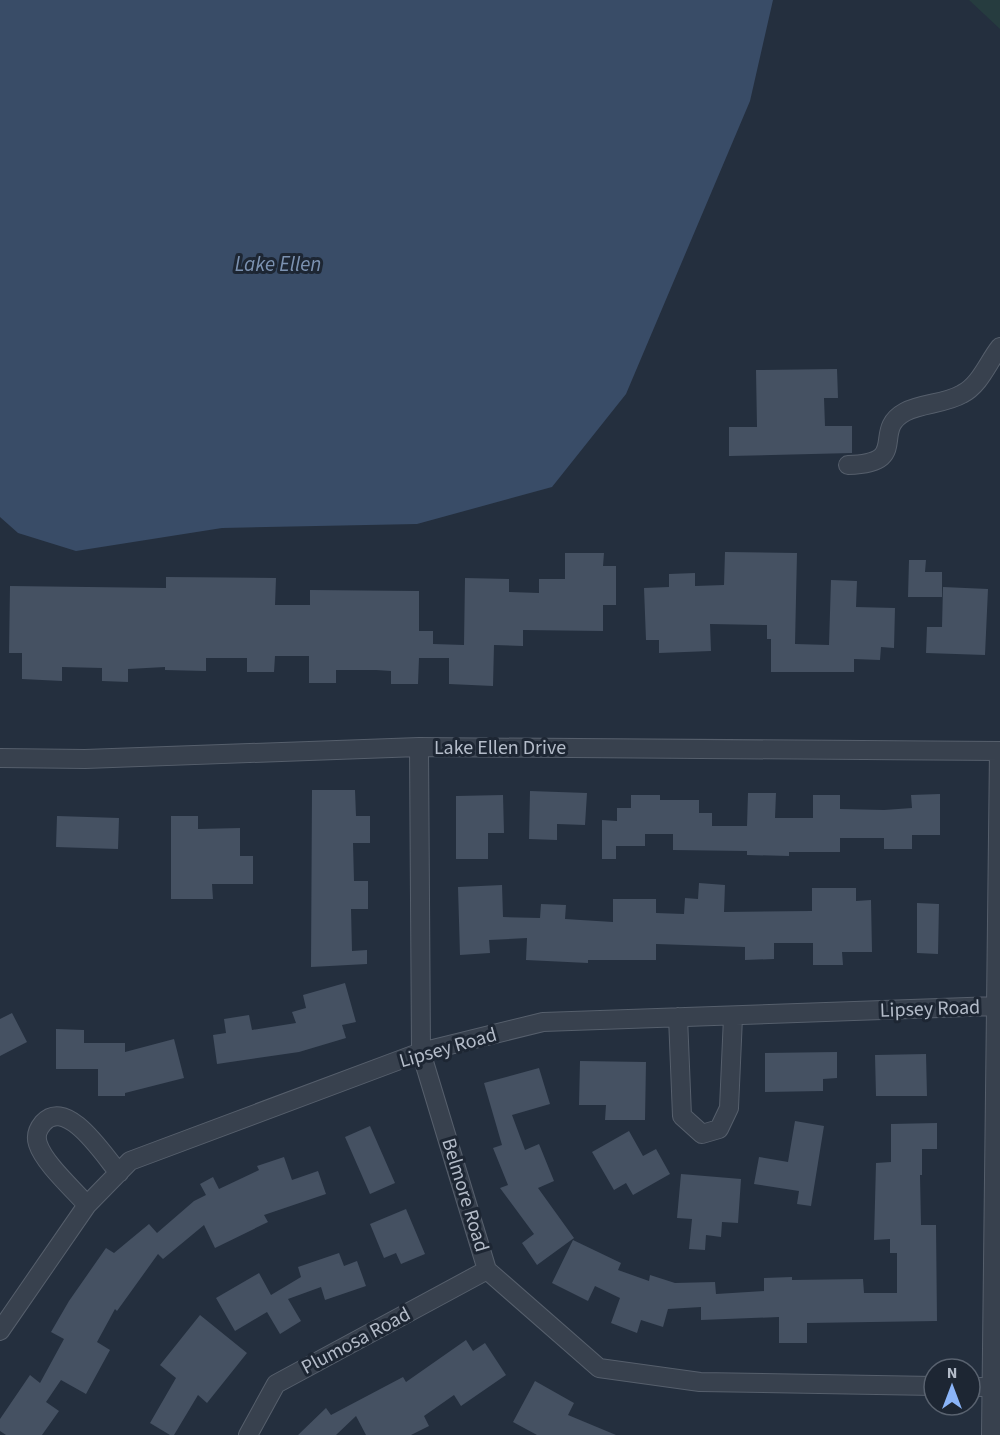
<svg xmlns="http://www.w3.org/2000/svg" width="1000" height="1435" font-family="'Source Sans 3',sans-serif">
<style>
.green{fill:#263c3f}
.water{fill:#394c67}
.building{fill:#455162}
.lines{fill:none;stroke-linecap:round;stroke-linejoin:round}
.minor-casing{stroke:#565f6c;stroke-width:20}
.minor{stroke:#38414e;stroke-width:18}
.labels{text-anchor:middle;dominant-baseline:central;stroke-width:6;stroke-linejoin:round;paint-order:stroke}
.street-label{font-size:20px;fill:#b4bcc9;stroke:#1d2633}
.water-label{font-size:21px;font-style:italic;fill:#7c92b1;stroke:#1d2633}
</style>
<rect width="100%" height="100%" fill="#242f3e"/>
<path class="green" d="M 969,0 L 1000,0 L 1000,29 Z"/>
<path class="water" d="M 0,0 L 773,0 L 750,101 L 626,394 L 552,487 L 417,524 L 222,528 L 76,551 L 18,533 L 0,517 Z"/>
<path class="building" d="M 837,369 L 838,398 L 824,398 L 825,426 L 852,426 L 852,453 L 729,456 L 729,427 L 757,427 L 756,370 Z
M 725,552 L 797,553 L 795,644 L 829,645 L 831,580 L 857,581 L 856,607 L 895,608 L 894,648 L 881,647 L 880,660 L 854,659 L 854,672 L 771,672 L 771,639 L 767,639 L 767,625 L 710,624 L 711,651 L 659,653 L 659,640 L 646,640 L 644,588 L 669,587 L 669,574 L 695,573 L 695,586 L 724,585 Z
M 565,553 L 604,553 L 603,566 L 616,566 L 616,605 L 603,605 L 603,631 L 523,630 L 523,646 L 494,645 L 493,686 L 449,684 L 449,658 L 419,658 L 418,684 L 391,684 L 391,671 L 376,670 L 336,670 L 336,683 L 309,683 L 309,656 L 275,656 L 274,672 L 247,672 L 247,658 L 206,658 L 206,671 L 165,670 L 165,667 L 128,669 L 128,682 L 102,681 L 102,668 L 62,667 L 62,681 L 22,679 L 22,653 L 9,653 L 10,586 L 166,588 L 166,577 L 276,578 L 275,605 L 310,605 L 310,590 L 419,591 L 419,631 L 433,631 L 433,644 L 464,645 L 465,578 L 509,579 L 509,592 L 539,593 L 539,579 L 565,579 Z
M 909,560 L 926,560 L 925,572 L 942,572 L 942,597 L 908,597 Z
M 943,587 L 988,589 L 985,655 L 926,653 L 927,627 L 942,627 Z
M 312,790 L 355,790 L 356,816 L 370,816 L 370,843 L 353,843 L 354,881 L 368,881 L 368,909 L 351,909 L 352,951 L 367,950 L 367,964 L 311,967 Z
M 530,791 L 587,793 L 585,825 L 557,824 L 557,840 L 529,839 Z
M 748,793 L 776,793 L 775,818 L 813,818 L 813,795 L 840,795 L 840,809 L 884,810 L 912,808 L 911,795 L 940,794 L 940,835 L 912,835 L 912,849 L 884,849 L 884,838 L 840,838 L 840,852 L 789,852 L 789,856 L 747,855 L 747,851 L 673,850 L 673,834 L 645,834 L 645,846 L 616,846 L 616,859 L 602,859 L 602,820 L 617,821 L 617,808 L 631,808 L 631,795 L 660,795 L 660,800 L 699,800 L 699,813 L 712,813 L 712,826 L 747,826 Z
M 503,795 L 504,833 L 488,833 L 488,859 L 456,859 L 456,796 Z
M 57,816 L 119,818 L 118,849 L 56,847 Z
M 171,816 L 198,816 L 198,829 L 240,828 L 240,856 L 253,856 L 253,884 L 212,884 L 213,899 L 171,899 Z
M 699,883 L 725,885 L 724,912 L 812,911 L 812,888 L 856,888 L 856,901 L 871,900 L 872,952 L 842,952 L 843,965 L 813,965 L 813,943 L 774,943 L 774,959 L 745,960 L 745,947 L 656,944 L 656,960 L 588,960 L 588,963 L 526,960 L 527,938 L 489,940 L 490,953 L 460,955 L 458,887 L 502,885 L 503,917 L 540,918 L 541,904 L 566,905 L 565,919 L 613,922 L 613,899 L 656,899 L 656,913 L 684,914 L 685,898 L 698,899 Z
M 917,903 L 939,904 L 938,954 L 917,953 Z
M 345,983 L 356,1022 L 342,1025 L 346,1038 L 299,1052 L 217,1064 L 213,1035 L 226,1033 L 224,1019 L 249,1015 L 252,1030 L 296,1023 L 292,1012 L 306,1008 L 303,995 Z
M 12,1013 L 27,1042 L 0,1056 L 0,1019 Z
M 56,1029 L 84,1030 L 84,1043 L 125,1043 L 125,1052 L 174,1039 L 184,1078 L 125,1093 L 125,1096 L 98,1096 L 98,1069 L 56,1069 Z
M 837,1052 L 837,1078 L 823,1079 L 823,1091 L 765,1092 L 765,1053 Z
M 926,1054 L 927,1096 L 876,1096 L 875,1055 Z
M 580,1061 L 646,1062 L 645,1120 L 605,1120 L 606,1105 L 579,1105 Z
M 539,1068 L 550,1104 L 512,1115 L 525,1150 L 539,1144 L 554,1181 L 538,1188 L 574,1238 L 537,1265 L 522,1243 L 534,1234 L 500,1188 L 508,1185 L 493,1148 L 502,1145 L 484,1083 Z
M 795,1121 L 824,1126 L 811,1206 L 797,1204 L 799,1191 L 754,1184 L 759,1157 L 788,1162 Z
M 937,1123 L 937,1149 L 922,1149 L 922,1175 L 920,1175 L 921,1225 L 936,1225 L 937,1321 L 807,1323 L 807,1343 L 779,1343 L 779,1317 L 701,1320 L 701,1307 L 668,1309 L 663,1327 L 641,1320 L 637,1333 L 611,1323 L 620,1298 L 595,1286 L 588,1301 L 552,1283 L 573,1240 L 621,1263 L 618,1270 L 649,1281 L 650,1275 L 675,1283 L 715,1282 L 716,1294 L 764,1291 L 764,1278 L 792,1277 L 792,1280 L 863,1279 L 864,1293 L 897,1293 L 897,1253 L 890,1253 L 890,1239 L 874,1240 L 876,1163 L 891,1162 L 891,1124 Z
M 370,1126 L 395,1183 L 370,1194 L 345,1137 Z
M 629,1131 L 643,1156 L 656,1149 L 670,1174 L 633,1195 L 626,1183 L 614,1190 L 592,1152 Z
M 284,1157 L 292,1180 L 318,1171 L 326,1194 L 264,1215 L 268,1222 L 215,1248 L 204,1225 L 163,1259 L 158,1254 L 117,1311 L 115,1309 L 97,1342 L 110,1350 L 86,1394 L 61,1380 L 46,1402 L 59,1411 L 42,1435 L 6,1435 L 0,1431 L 0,1419 L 30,1375 L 40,1383 L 64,1339 L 51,1332 L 69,1301 L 106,1248 L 114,1253 L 149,1224 L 157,1233 L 194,1201 L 206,1195 L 200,1184 L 213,1177 L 219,1189 L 259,1170 L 257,1166 Z
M 681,1174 L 741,1179 L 738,1223 L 722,1222 L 721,1237 L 706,1235 L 705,1250 L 689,1249 L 692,1219 L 677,1218 Z
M 406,1209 L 425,1254 L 401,1264 L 396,1253 L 384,1258 L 370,1224 Z
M 339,1253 L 344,1266 L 357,1261 L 366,1286 L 325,1300 L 321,1287 L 288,1299 L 301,1321 L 280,1334 L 267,1312 L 235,1331 L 216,1298 L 259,1273 L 271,1295 L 301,1277 L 298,1267 Z
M 200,1315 L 247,1353 L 207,1403 L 198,1395 L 174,1435 L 170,1435 L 150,1423 L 176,1378 L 160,1365 Z
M 466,1340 L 473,1351 L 485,1343 L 506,1375 L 461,1406 L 454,1395 L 424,1416 L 429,1426 L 411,1435 L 366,1435 L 356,1416 L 336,1435 L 298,1435 L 326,1408 L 331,1415 L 403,1377 L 406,1382 Z
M 535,1381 L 574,1403 L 568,1415 L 616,1435 L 537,1435 L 513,1422 Z"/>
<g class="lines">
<g class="minor-casing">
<path id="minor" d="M 848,465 C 912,463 870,431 905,412 C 922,403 945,404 962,394 C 980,385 988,362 1000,347
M 419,747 L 421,1052 L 487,1270 L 599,1368 L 700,1382 L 934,1386
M 0,758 L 85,759 L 419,747 L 1000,751
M 678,1017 L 682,1116 L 702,1134 L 719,1129 L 729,1108 L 733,1017
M 87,1205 C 73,1189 44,1163 38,1144 C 35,1135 38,1129 43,1123 C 67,1096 105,1157 119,1173
M 0,1331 L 87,1205 L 130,1161 L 421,1052 L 543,1022 L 996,1006
M 970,1387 L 993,1387
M 248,1435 L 276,1384 L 487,1270
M 991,1435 L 999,751"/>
</g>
<use href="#minor" class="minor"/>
</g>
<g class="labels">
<g class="street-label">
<text x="500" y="748">Lake Ellen Drive</text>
<text transform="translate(930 1009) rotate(-2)">Lipsey Road</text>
<text transform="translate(448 1048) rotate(-16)">Lipsey Road</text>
<text transform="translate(465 1195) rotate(73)">Belmore Road</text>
<text transform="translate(356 1341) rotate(-28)">Plumosa Road</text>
</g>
<g class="water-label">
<text x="278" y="264">Lake Ellen</text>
</g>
</g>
<g transform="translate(952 1387)"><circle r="28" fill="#1d2633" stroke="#59626f" stroke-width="1.5"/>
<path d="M0-4.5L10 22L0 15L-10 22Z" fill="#8ab4f8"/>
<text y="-9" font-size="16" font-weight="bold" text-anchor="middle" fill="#b4bcc9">N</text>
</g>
</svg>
